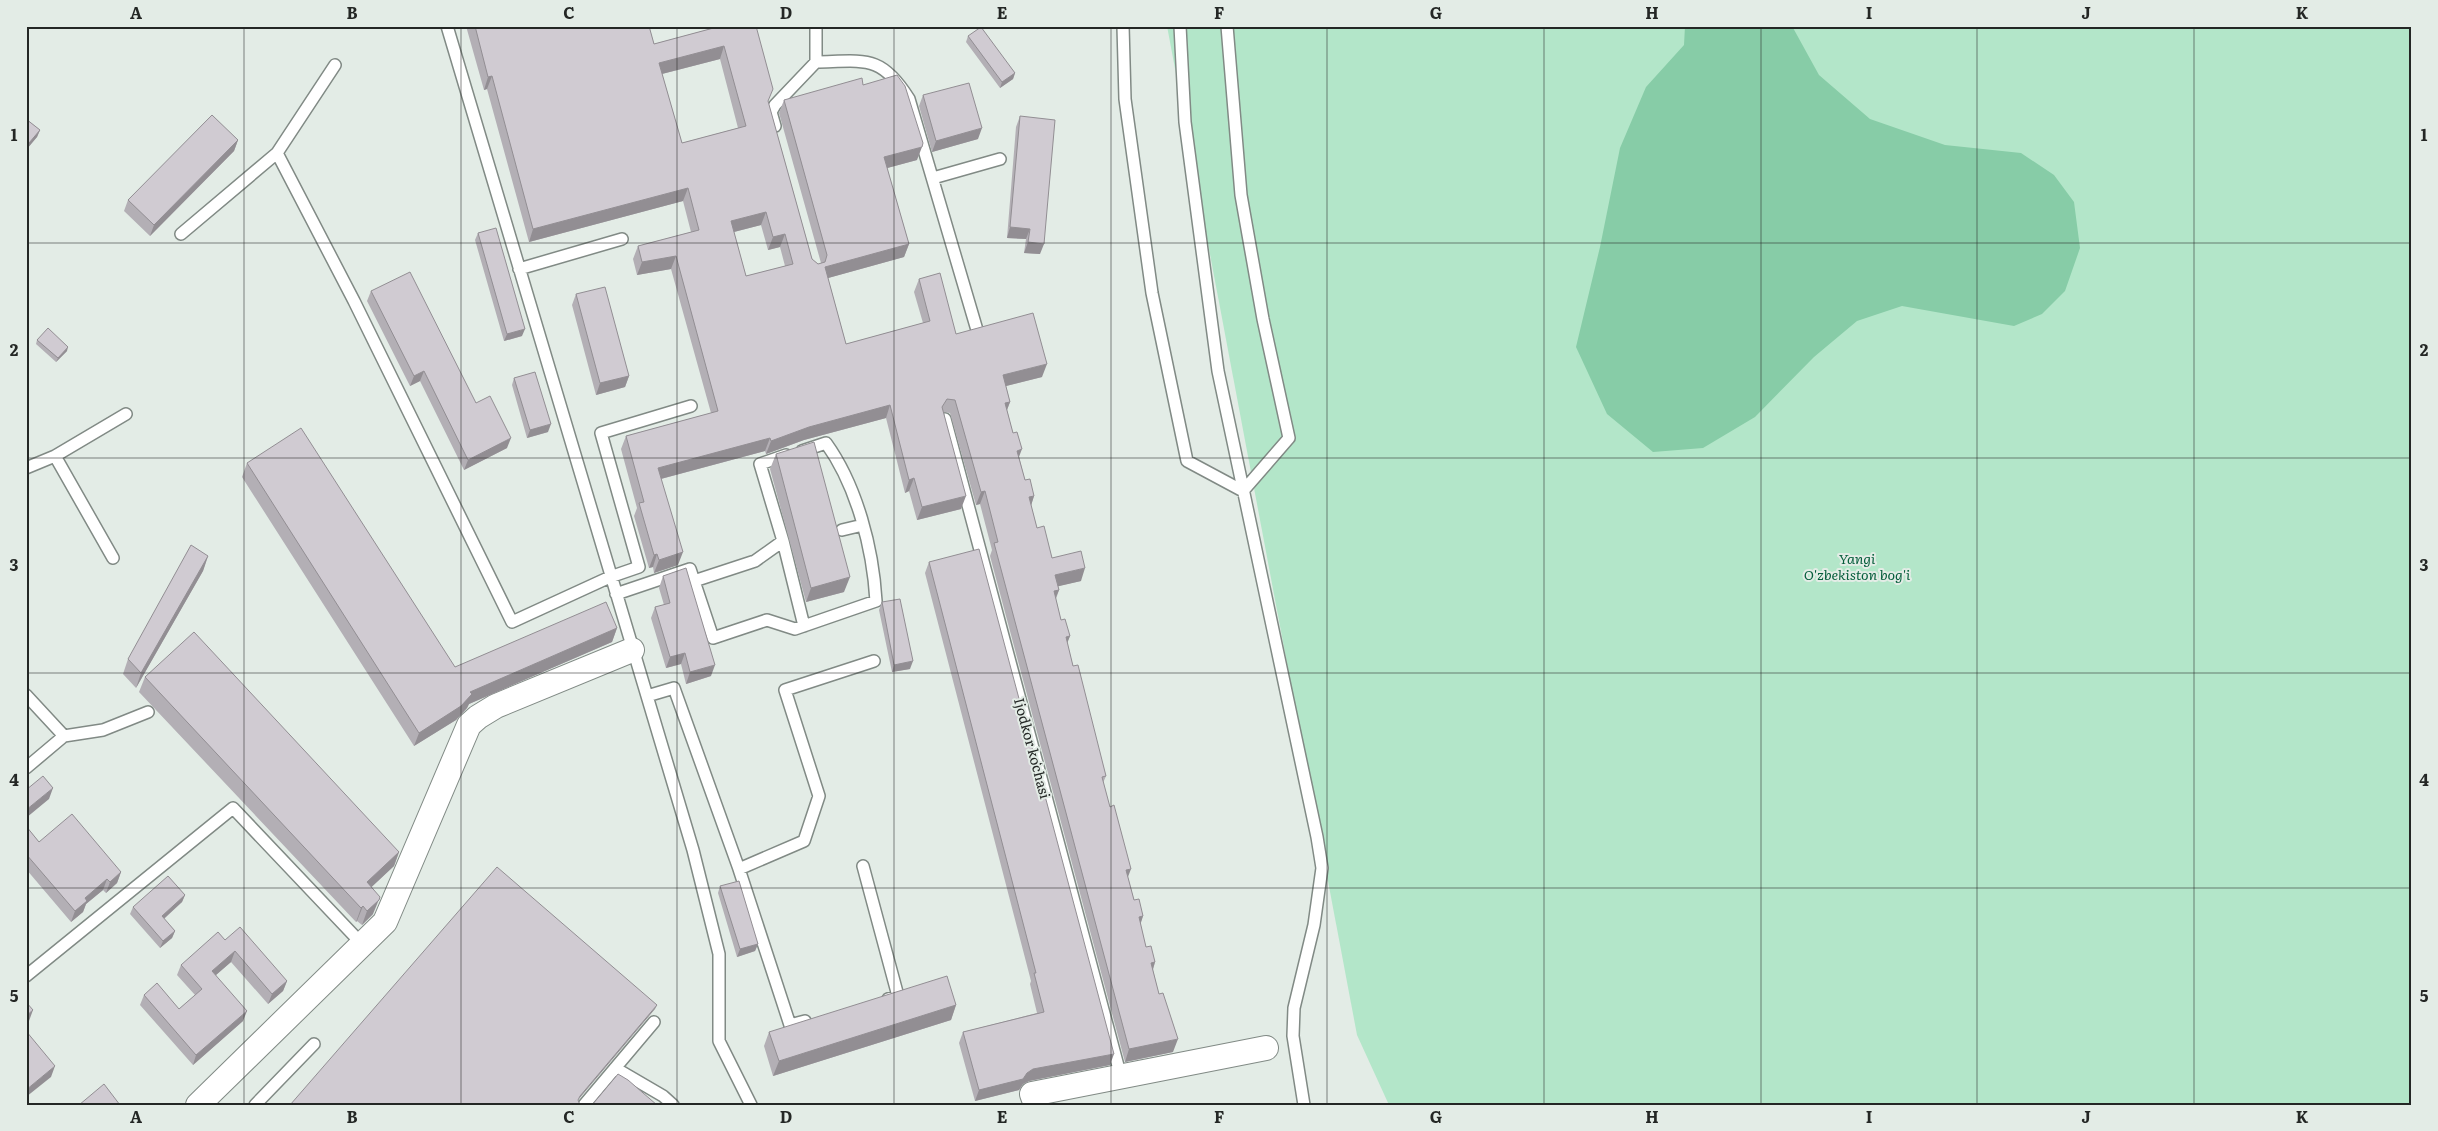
<svg xmlns="http://www.w3.org/2000/svg" width="2438" height="1131" font-family="Literata,serif">
<style>
.green{fill:#b3e6c9}
.water{fill:#87cca7}
.lines{fill:none;stroke-linecap:round;stroke-linejoin:round}
.service-casing{stroke:#818a85;stroke-width:14}
.minor-casing{stroke:#818a85;stroke-width:26}
.service{stroke:#fff;stroke-width:11}
.minor{stroke:#fff;stroke-width:24}
.wall{fill:#b3afb5;fill-rule:evenodd}
.shaded-wall{fill:#928e93}
.building{fill:#d0cbd2;stroke:#928e93;fill-rule:evenodd}
.grid{fill:none;stroke:#242725;stroke-width:1;stroke-opacity:0.55}
.labels{text-anchor:middle;dominant-baseline:central;stroke-width:4;stroke-linejoin:round;paint-order:stroke}
.park-label{font-size:14px;font-style:italic;fill:#065e3c;stroke:#e3ece6}
.street-label{font-size:14px;fill:#242725;stroke:#e3ece6}
.neatline{fill:none;stroke:#242725;stroke-width:2}
.grid-label{font-size:16px;text-anchor:middle;font-weight:bold;fill:#242725}
</style>
<rect width="100%" height="100%" fill="#e3ece6"/>
<path class="green" d="M 1167,26 L 2412,26 L 2412,1105 L 1389,1105 L 1357,1035 Z"/>
<path class="water" d="M 1685,26 L 1792,26 L 1819,75 L 1870,119 L 1945,145 L 2021,153 L 2054,175 L 2074,202 L 2080,248 L 2065,291 L 2042,314 L 2014,326 L 1902,306 L 1857,321 L 1814,357 L 1755,417 L 1703,448 L 1653,452 L 1607,414 L 1576,347 L 1600,247 L 1620,148 L 1646,87 L 1684,45 Z"/>
<g class="lines">
<g class="service-casing">
<path id="service" d="M 447,26 L 693,850 L 719,954 L 719,1041 L 751,1105
M 1123,26 L 1125,99 L 1152,293 L 1187,461 L 1243,491 L 1289,438 L 1263,319 L 1241,195 L 1227,26
M 1180,26 L 1185,122 L 1218,371 L 1317,837 L 1322,868 L 1314,925 L 1294,1008 L 1293,1036 L 1304,1105
M 816,62 C 865,61 881,54 909,99 L 977,330
M 775,126 L 771,112 L 775,105 L 816,62 L 816,26
M 277,153 L 335,65
M 933,178 L 1000,159
M 181,234 L 277,153 L 354,301 L 512,622 L 610,577 L 639,567 L 601,433 L 691,406
M 519,269 L 622,239
M 945,419 L 1121,1077
M 786,455 L 760,464 L 783,541 L 804,626
M 55,456 L 126,414
M 26,468 L 55,456 L 113,558
M 842,530 L 863,525
M 694,581 L 755,561 L 783,541
M 616,594 L 690,569 L 713,638 L 767,620 L 795,629 L 876,601 C 873,549 857,486 826,443 L 802,451
M 26,695 L 64,736 L 26,768
M 647,696 L 674,688 L 739,869 L 790,1025 L 805,1021
M 64,736 L 103,730 L 148,712
M 863,866 L 898,996 L 888,999
M 739,869 L 804,841 L 819,796 L 785,690 L 874,661
M 26,976 L 233,808 L 362,944
M 615,1068 L 663,1096 L 673,1105
M 255,1105 L 314,1044
M 584,1105 L 654,1022"/>
</g>
<g class="minor-casing">
<path id="minor" d="M 198,1105 L 385,922 L 469,725 L 478,717 L 496,706 L 632,650
M 1036,1105 L 1032,1094 L 1266,1048"/>
</g>
<use href="#service" class="service"/>
<use href="#minor" class="minor"/>
</g>
<path class="wall" d="M 466,26 L 649,26 L 654,44 L 721,26 L 768,101 L 812,259 L 818,264 L 821,263 L 779,113 L 784,100 L 863,85 L 917,160 L 887,168 L 909,244 L 904,257 L 828,278 L 846,344 L 923,323 L 914,292 L 919,279 L 956,334 L 1042,377 L 1006,386 L 1010,402 L 1007,410 L 1025,480 L 1034,496 L 1031,505 L 1037,528 L 1052,558 L 1081,581 L 1058,586 L 1059,590 L 1056,599 L 1061,620 L 1070,636 L 1067,642 L 1073,666 L 1106,776 L 1103,783 L 1134,900 L 1143,916 L 1140,924 L 1146,947 L 1155,962 L 1153,970 L 1173,1052 L 1125,1062 L 990,556 L 992,550 L 980,504 L 976,505 L 950,413 L 944,412 L 961,509 L 917,520 L 909,491 L 905,493 L 886,418 L 804,440 L 766,454 L 765,451 L 661,479 L 678,565 L 654,573 L 653,567 L 649,568 L 634,516 L 637,508 L 621,449 L 626,436 L 711,413 L 671,269 L 637,275 L 633,259 L 638,246 L 691,232 L 683,201 L 529,242 L 487,89 L 484,90 ZM 720,59 L 738,128 L 682,143 L 662,74 ZM 761,225 L 768,250 L 780,247 L 785,266 L 746,276 L 734,232 Z
M 968,36 L 1015,73 L 1013,79 L 1000,88 L 966,42 Z
M 923,95 L 978,139 L 932,152 L 919,106 Z
M 1020,116 L 1040,254 L 1024,253 L 1026,239 L 1007,238 L 1016,127 Z
M 26,119 L 40,130 L 37,137 L 26,150 Z
M 238,140 L 234,151 L 150,236 L 124,211 L 128,200 Z
M 478,233 L 522,336 L 504,341 L 475,240 Z
M 371,291 L 476,403 L 507,448 L 464,470 L 420,381 L 410,386 L 367,301 Z
M 576,294 L 629,376 L 625,387 L 596,395 L 572,305 Z
M 37,340 L 67,351 L 56,362 L 36,344 Z
M 514,378 L 548,432 L 527,438 L 512,385 Z
M 776,454 L 844,592 L 806,602 L 770,469 Z
M 247,463 L 455,667 L 617,628 L 612,642 L 469,704 L 467,708 L 456,720 L 414,746 L 242,477 Z
M 208,556 L 203,571 L 136,688 L 123,674 L 128,659 Z
M 929,562 L 1110,1065 L 1029,1081 L 1023,1084 L 1019,1090 L 975,1101 L 959,1043 L 963,1032 L 1037,1013 L 1030,984 L 1031,981 L 925,573 Z
M 663,576 L 711,676 L 686,684 L 681,664 L 666,668 L 651,618 L 655,607 L 664,605 L 659,588 Z
M 882,602 L 910,669 L 892,672 L 879,610 Z
M 145,677 L 399,852 L 394,866 L 371,887 L 373,914 L 362,925 L 357,921 L 356,922 L 139,692 Z
M 26,826 L 39,842 L 121,872 L 117,883 L 106,893 L 103,890 L 86,904 L 83,912 L 71,922 L 26,869 Z
M 720,886 L 758,944 L 755,951 L 737,957 L 718,893 Z
M 185,895 L 182,902 L 164,919 L 175,931 L 172,938 L 160,948 L 130,914 L 133,907 Z
M 225,940 L 287,981 L 283,991 L 268,1004 L 231,962 L 216,975 L 243,1021 L 193,1065 L 140,1005 L 144,995 L 179,1009 L 195,995 L 177,975 L 181,965 Z
M 956,1005 L 951,1020 L 773,1076 L 764,1046 L 769,1032 Z"/>
<path class="shaded-wall" d="M 724,46 L 720,59 L 654,76 L 659,63 Z
M 1015,73 L 1013,79 L 1000,88 L 1002,82 Z
M 492,76 L 487,89 L 484,90 L 488,77 Z
M 982,128 L 978,139 L 932,152 L 936,141 Z
M 40,130 L 37,137 L 26,150 L 29,143 Z
M 238,140 L 234,151 L 150,236 L 154,225 Z
M 922,147 L 917,160 L 880,170 L 884,157 Z
M 688,188 L 683,201 L 529,242 L 533,229 Z
M 766,212 L 761,225 L 726,234 L 731,221 Z
M 1010,227 L 1030,229 L 1026,239 L 1007,238 Z
M 785,234 L 780,247 L 768,250 L 773,237 Z
M 1028,242 L 1044,244 L 1040,254 L 1024,253 Z
M 909,244 L 904,257 L 821,280 L 825,267 Z
M 676,256 L 671,269 L 637,275 L 642,262 Z
M 525,329 L 522,336 L 504,341 L 507,334 Z
M 68,347 L 67,351 L 56,362 L 58,358 Z
M 1047,364 L 1042,377 L 998,388 L 1003,375 Z
M 424,371 L 420,381 L 410,386 L 414,376 Z
M 629,376 L 625,387 L 596,395 L 600,383 Z
M 1010,402 L 1005,415 L 1005,403 Z
M 890,405 L 886,418 L 804,440 L 766,454 L 771,441 L 809,427 Z
M 551,424 L 548,432 L 527,438 L 530,430 Z
M 511,438 L 507,448 L 464,470 L 468,460 Z
M 770,438 L 765,451 L 653,481 L 658,468 Z
M 1022,449 L 1017,462 L 1017,451 Z
M 914,478 L 909,491 L 905,493 L 909,480 Z
M 985,491 L 980,504 L 976,505 L 981,492 Z
M 966,496 L 961,509 L 917,520 L 922,507 Z
M 1034,496 L 1030,509 L 1029,497 Z
M 683,552 L 678,565 L 654,573 L 659,560 Z
M 657,554 L 653,567 L 649,568 L 654,555 Z
M 208,556 L 203,571 L 136,688 L 141,673 Z
M 1085,568 L 1081,581 L 1051,588 L 1055,575 Z
M 850,577 L 844,592 L 806,602 L 811,588 Z
M 1059,590 L 1054,602 L 1054,591 Z
M 617,628 L 612,642 L 469,704 L 467,708 L 456,720 L 414,746 L 419,733 L 470,692 Z
M 1070,636 L 1065,649 L 1066,637 Z
M 685,653 L 681,664 L 666,668 L 670,657 Z
M 913,661 L 910,669 L 892,672 L 894,665 Z
M 715,665 L 711,676 L 686,684 L 690,672 Z
M 53,788 L 49,799 L 26,818 L 26,810 Z
M 399,852 L 394,866 L 361,897 L 367,882 Z
M 1131,869 L 1126,882 L 1126,870 Z
M 121,872 L 117,883 L 106,893 L 110,882 Z
M 107,879 L 103,890 L 86,904 L 83,912 L 71,922 L 75,911 L 85,898 Z
M 185,895 L 182,902 L 159,923 L 162,916 Z
M 380,897 L 373,914 L 362,925 L 367,911 Z
M 363,906 L 357,921 L 356,922 L 361,908 Z
M 1143,916 L 1139,929 L 1139,917 Z
M 175,931 L 172,938 L 160,948 L 163,941 Z
M 758,944 L 755,951 L 737,957 L 740,949 Z
M 235,951 L 231,962 L 209,981 L 212,971 Z
M 1155,962 L 1151,975 L 1151,963 Z
M 287,981 L 283,991 L 268,1004 L 272,994 Z
M 657,1005 L 655,1009 L 578,1100 L 580,1096 Z
M 956,1005 L 951,1020 L 773,1076 L 779,1061 Z
M 33,1010 L 29,1021 L 26,1023 L 26,1016 Z
M 247,1011 L 243,1021 L 193,1065 L 196,1055 Z
M 1178,1039 L 1173,1052 L 1125,1062 L 1129,1049 Z
M 1114,1054 L 1110,1065 L 1029,1081 L 1023,1084 L 1019,1090 L 975,1101 L 979,1090 L 1027,1073 L 1033,1069 Z
M 55,1066 L 51,1077 L 26,1097 L 26,1090 Z"/>
<path class="building" d="M 475,26 L 649,26 L 654,44 L 721,26 L 756,26 L 773,89 L 768,101 L 812,259 L 818,264 L 825,262 L 827,255 L 784,100 L 862,78 L 863,85 L 897,75 L 905,86 L 923,143 L 922,147 L 884,157 L 909,244 L 825,267 L 846,344 L 930,321 L 919,279 L 940,273 L 956,334 L 1033,313 L 1047,364 L 1003,375 L 1010,402 L 1005,403 L 1013,433 L 1017,432 L 1022,449 L 1017,451 L 1025,480 L 1030,479 L 1034,496 L 1029,497 L 1037,528 L 1044,526 L 1052,558 L 1081,551 L 1085,568 L 1055,575 L 1059,590 L 1054,591 L 1061,620 L 1065,619 L 1070,636 L 1066,637 L 1073,666 L 1078,665 L 1106,776 L 1102,777 L 1110,807 L 1114,805 L 1131,869 L 1126,870 L 1134,900 L 1139,899 L 1143,916 L 1139,917 L 1146,947 L 1151,946 L 1155,962 L 1151,963 L 1159,994 L 1163,993 L 1178,1039 L 1129,1049 L 994,543 L 998,542 L 985,491 L 981,492 L 955,400 L 947,399 L 942,407 L 966,496 L 922,507 L 914,478 L 909,480 L 890,405 L 809,427 L 771,441 L 770,438 L 658,468 L 683,552 L 659,560 L 657,554 L 654,555 L 639,503 L 644,502 L 626,436 L 718,411 L 676,256 L 642,262 L 638,246 L 699,230 L 688,188 L 533,229 L 492,76 L 488,77 ZM 724,46 L 746,126 L 682,143 L 659,63 ZM 766,212 L 773,237 L 785,234 L 793,264 L 746,276 L 731,221 Z
M 981,27 L 1015,73 L 1002,82 L 968,36 Z
M 969,83 L 982,128 L 936,141 L 923,95 Z
M 212,115 L 238,140 L 154,225 L 128,200 Z
M 1020,116 L 1055,120 L 1044,244 L 1028,242 L 1030,229 L 1010,227 Z
M 26,119 L 40,130 L 29,143 L 26,140 Z
M 496,228 L 525,329 L 507,334 L 478,233 Z
M 410,272 L 476,403 L 490,396 L 511,438 L 468,460 L 424,371 L 414,376 L 371,291 Z
M 605,287 L 629,376 L 600,383 L 576,294 Z
M 48,328 L 68,347 L 58,358 L 37,340 Z
M 535,372 L 551,424 L 530,430 L 514,378 Z
M 301,428 L 455,667 L 606,602 L 617,628 L 470,692 L 472,694 L 461,706 L 419,733 L 247,463 Z
M 814,442 L 850,577 L 811,588 L 776,454 Z
M 191,545 L 208,556 L 141,673 L 128,659 Z
M 979,549 L 1114,1054 L 1033,1069 L 1027,1073 L 1023,1079 L 979,1090 L 963,1032 L 1044,1012 L 1034,973 L 1036,973 L 929,562 Z
M 686,568 L 715,665 L 690,672 L 685,653 L 670,657 L 655,607 L 670,603 L 663,576 Z
M 900,599 L 913,661 L 894,665 L 882,602 Z
M 194,632 L 399,852 L 367,882 L 380,897 L 379,900 L 367,911 L 363,906 L 361,908 L 145,677 Z
M 43,776 L 53,788 L 26,810 L 26,790 Z
M 72,814 L 121,872 L 110,882 L 107,879 L 85,898 L 87,901 L 75,911 L 26,854 L 26,826 L 39,842 Z
M 497,867 L 657,1005 L 580,1096 L 578,1100 L 580,1105 L 290,1105 Z
M 168,876 L 185,895 L 162,916 L 175,931 L 163,941 L 133,907 Z
M 739,881 L 758,944 L 740,949 L 720,886 Z
M 240,927 L 287,981 L 272,994 L 235,951 L 212,971 L 247,1011 L 196,1055 L 144,995 L 157,983 L 179,1009 L 202,989 L 181,965 L 218,932 L 225,940 Z
M 947,976 L 956,1005 L 779,1061 L 769,1032 Z
M 26,1002 L 33,1010 L 26,1016 Z
M 26,1031 L 55,1066 L 26,1090 Z
M 618,1074 L 628,1080 L 657,1105 L 592,1105 Z
M 104,1084 L 120,1105 L 79,1105 Z"/>
<path class="grid" d="M 244,26 L 244,1105M 461,26 L 461,1105M 677,26 L 677,1105M 894,26 L 894,1105M 1111,26 L 1111,1105M 1327,26 L 1327,1105M 1544,26 L 1544,1105M 1761,26 L 1761,1105M 1977,26 L 1977,1105M 2194,26 L 2194,1105M 26,243 L 2412,243M 26,458 L 2412,458M 26,673 L 2412,673M 26,888 L 2412,888"/>
<g class="labels">
<g class="park-label">
<text x="1857" y="558">Yangi<tspan x="1857" dy="16">O'zbekiston bog'i</tspan></text>
</g>
<g class="street-label">
<text transform="translate(1033 748) rotate(75)">Ijodkor koʻchasi</text>
</g>
</g>
<rect width="2438" height="1131" fill="none" stroke="#e3ece6" stroke-width="55"/>
<rect x="28" y="28" width="2382" height="1076" class="neatline"/>
<g class="grid-label">
<text x="136" y="19">A</text>
<text x="352" y="19">B</text>
<text x="569" y="19">C</text>
<text x="786" y="19">D</text>
<text x="1002" y="19">E</text>
<text x="1219" y="19">F</text>
<text x="1436" y="19">G</text>
<text x="1652" y="19">H</text>
<text x="1869" y="19">I</text>
<text x="2086" y="19">J</text>
<text x="2302" y="19">K</text>
<text x="14" y="141">1</text>
<text x="2424" y="141">1</text>
<text x="14" y="356">2</text>
<text x="2424" y="356">2</text>
<text x="14" y="571">3</text>
<text x="2424" y="571">3</text>
<text x="14" y="786">4</text>
<text x="2424" y="786">4</text>
<text x="14" y="1002">5</text>
<text x="2424" y="1002">5</text>
<text x="136" y="1123">A</text>
<text x="352" y="1123">B</text>
<text x="569" y="1123">C</text>
<text x="786" y="1123">D</text>
<text x="1002" y="1123">E</text>
<text x="1219" y="1123">F</text>
<text x="1436" y="1123">G</text>
<text x="1652" y="1123">H</text>
<text x="1869" y="1123">I</text>
<text x="2086" y="1123">J</text>
<text x="2302" y="1123">K</text>
</g>
</svg>
